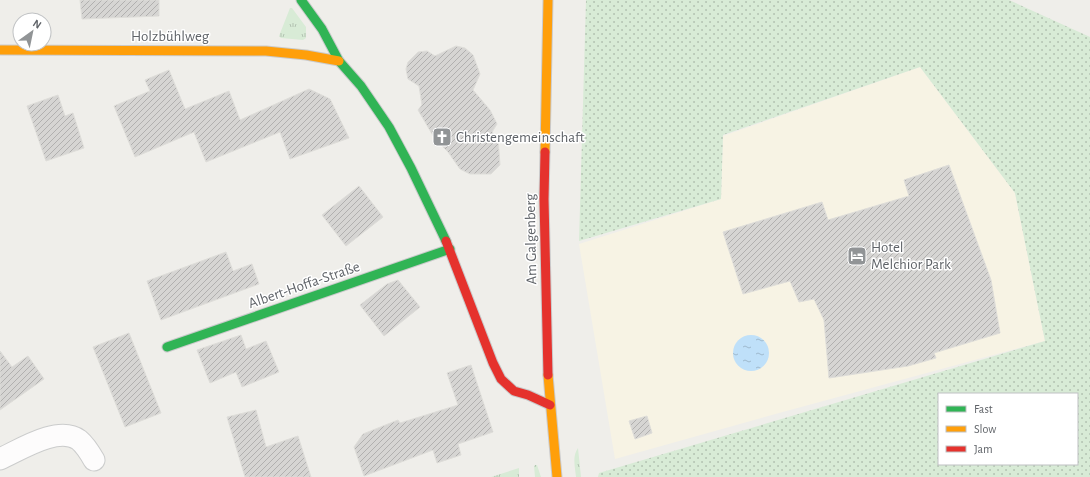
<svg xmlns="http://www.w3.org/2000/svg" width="1090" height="477" font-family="'Alegreya Sans',sans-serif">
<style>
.commercial{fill:#f7f3e4}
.grass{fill:url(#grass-tufts)}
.park{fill:url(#park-dots);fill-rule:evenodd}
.water{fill:url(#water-ripples)}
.building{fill:url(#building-hatch);stroke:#deddd9}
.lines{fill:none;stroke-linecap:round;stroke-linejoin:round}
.street-casing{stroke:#cbcccc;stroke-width:23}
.fast-casing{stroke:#cacacb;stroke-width:11}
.slow-casing{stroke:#cacacb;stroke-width:11}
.jam-casing{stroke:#cacacb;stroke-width:11}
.street{stroke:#fdfcfc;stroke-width:21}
.fast{stroke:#30b455;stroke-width:9}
.slow{stroke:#ff9f0a;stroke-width:9}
.jam{stroke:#e5322d;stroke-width:9}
.labels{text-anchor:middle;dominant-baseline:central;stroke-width:3;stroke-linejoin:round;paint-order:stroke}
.street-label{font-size:15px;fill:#5f6368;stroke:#fff}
.poi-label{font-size:15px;fill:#5f6368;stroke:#fff;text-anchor:start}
</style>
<defs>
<pattern id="grass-tufts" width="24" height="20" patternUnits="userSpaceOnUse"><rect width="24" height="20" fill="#d8ebd6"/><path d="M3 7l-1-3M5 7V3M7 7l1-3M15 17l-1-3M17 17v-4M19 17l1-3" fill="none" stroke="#b2c2b1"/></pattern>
<pattern id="park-dots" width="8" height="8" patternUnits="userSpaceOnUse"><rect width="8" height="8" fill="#d8ebd6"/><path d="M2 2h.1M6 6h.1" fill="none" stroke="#b2c2b1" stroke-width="1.8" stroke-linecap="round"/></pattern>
<pattern id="water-ripples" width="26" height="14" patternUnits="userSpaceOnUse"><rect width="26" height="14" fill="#bfe0f9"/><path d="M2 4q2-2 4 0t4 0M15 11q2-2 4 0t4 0" fill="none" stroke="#9eb9cd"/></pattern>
<pattern id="building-hatch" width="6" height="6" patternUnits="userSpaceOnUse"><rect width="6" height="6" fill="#d6d5d3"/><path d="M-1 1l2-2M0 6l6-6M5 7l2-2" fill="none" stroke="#b1b0af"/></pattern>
</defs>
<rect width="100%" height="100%" fill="#efeeea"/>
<path class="commercial" d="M 920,67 L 1015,193 L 1045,341 L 779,413 L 615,459 L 579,244 L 721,199 L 723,136 Z"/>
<path class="grass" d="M 290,8 L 292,8 L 306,27 L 306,38 L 303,40 L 281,38 L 279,36 Z
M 578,448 L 581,477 L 576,477 C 575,467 572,456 578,448 Z
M 535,465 L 537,465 L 541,477 L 535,477 L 534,466 Z
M 519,468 L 519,477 L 491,477 Z"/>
<path class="park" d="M 586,0 L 1009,0 L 1090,37 L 1090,477 L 598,477 L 599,473 L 1045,341 L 1015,193 L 920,67 L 723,135 L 721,199 L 579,241 ZM 939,394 L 1077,394 L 1077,464 L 939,464 Z"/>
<path class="water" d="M733 353a18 18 0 1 1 36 0a18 18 0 1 1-36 0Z"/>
<path class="building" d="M 80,0 L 159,0 L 159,16 L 82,19 Z
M 456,46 L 465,48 L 473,55 L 480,74 L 473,90 L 490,110 L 497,124 L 492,132 L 498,138 L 500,165 L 491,174 L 470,174 L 460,169 L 448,152 L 435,139 L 418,110 L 422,105 L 419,86 L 408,79 L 406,69 L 408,62 L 418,52 L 427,51 L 435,56 Z
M 169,70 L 185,109 L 229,91 L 240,120 L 309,89 L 330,99 L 349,138 L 290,159 L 280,132 L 206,162 L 194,132 L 135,157 L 114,106 L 150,91 L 145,80 Z
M 58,95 L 65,116 L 73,113 L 84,148 L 46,161 L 27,106 Z
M 949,165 L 991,280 L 1000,333 L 934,353 L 936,358 L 908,366 L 829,378 L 824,320 L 814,299 L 799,302 L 790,281 L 743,294 L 723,232 L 822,202 L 828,220 L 909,196 L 904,180 Z
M 359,186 L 383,217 L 346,246 L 322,215 Z
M 226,252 L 233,271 L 252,264 L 259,284 L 161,320 L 147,281 Z
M 398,280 L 420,307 L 384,336 L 360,305 L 387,284 Z
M 129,333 L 161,413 L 125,427 L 93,347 Z
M 241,335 L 246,349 L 266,341 L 279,372 L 242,387 L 236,372 L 210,383 L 197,350 Z
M 0,351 L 12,367 L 28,356 L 44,379 L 0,410 Z
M 471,365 L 493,432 L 458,444 L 461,455 L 437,463 L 433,450 L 364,476 L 354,447 L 363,434 L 398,420 L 400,423 L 458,405 L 447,373 Z
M 256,410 L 266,447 L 298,436 L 311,477 L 245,477 L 227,417 Z
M 647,416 L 652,433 L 635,439 L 629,421 Z"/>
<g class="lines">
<g class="street-casing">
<path id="street" d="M 0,459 C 20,450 58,425 79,440 C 85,445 90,453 94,460"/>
</g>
<g class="fast-casing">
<path id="fast" d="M 301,0 L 322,29 L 339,61 L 361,86 L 389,127 L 411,168 L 446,241
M 167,347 L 450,249"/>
</g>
<g class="slow-casing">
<path id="slow" d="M 0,50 L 266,51 L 306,55 L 339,61
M 545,152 L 548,0
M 548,375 L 557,477"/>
</g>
<g class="jam-casing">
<path id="jam" d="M 545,152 L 544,199 L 548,375
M 446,241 L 493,363 L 501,379 L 514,391 L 528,395 L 550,405"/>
</g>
<use href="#street" class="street"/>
<use href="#fast" class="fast"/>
<use href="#slow" class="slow"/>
<use href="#jam" class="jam"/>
</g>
<defs>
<g id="church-square" transform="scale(1)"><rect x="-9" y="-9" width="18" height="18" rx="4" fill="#919496" stroke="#fff"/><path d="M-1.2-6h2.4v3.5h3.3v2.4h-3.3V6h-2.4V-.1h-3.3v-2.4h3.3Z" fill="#fff"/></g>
<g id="hotel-square" transform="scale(1)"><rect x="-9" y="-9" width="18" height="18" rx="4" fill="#919496" stroke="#fff"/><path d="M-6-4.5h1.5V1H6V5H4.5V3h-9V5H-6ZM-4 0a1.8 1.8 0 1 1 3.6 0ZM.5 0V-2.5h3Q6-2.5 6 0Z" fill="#fff"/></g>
</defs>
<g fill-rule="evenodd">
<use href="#church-square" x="442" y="137"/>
<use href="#hotel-square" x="857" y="256"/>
</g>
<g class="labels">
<g class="street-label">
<text x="170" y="36">Holzbühlweg</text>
<text transform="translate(531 239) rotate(-91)">Am Galgenberg</text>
<text transform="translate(304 285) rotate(-19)">Albert-Hoffa-Straße</text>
</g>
<g class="poi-label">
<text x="456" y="137">Christengemeinschaft</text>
<text x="871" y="247">Hotel<tspan x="871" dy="17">Melchior Park</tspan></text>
</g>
</g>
<rect x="938" y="393" width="140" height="72" fill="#ffffff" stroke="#bfc1c3"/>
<rect x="946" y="406" width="20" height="6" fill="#30b455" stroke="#bfc1c3"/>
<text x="974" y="413" font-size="12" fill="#5f6368">Fast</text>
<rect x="946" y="426" width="20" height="6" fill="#ff9f0a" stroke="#bfc1c3"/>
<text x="974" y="433" font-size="12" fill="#5f6368">Slow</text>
<rect x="946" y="446" width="20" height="6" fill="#e5322d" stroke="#bfc1c3"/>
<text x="974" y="453" font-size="12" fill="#5f6368">Jam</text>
<g transform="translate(32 32) rotate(33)"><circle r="19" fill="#ffffff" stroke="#bfc1c3"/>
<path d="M0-3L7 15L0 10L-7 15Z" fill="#919496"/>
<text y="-6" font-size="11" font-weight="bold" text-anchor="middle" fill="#5f6368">N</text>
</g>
</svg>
